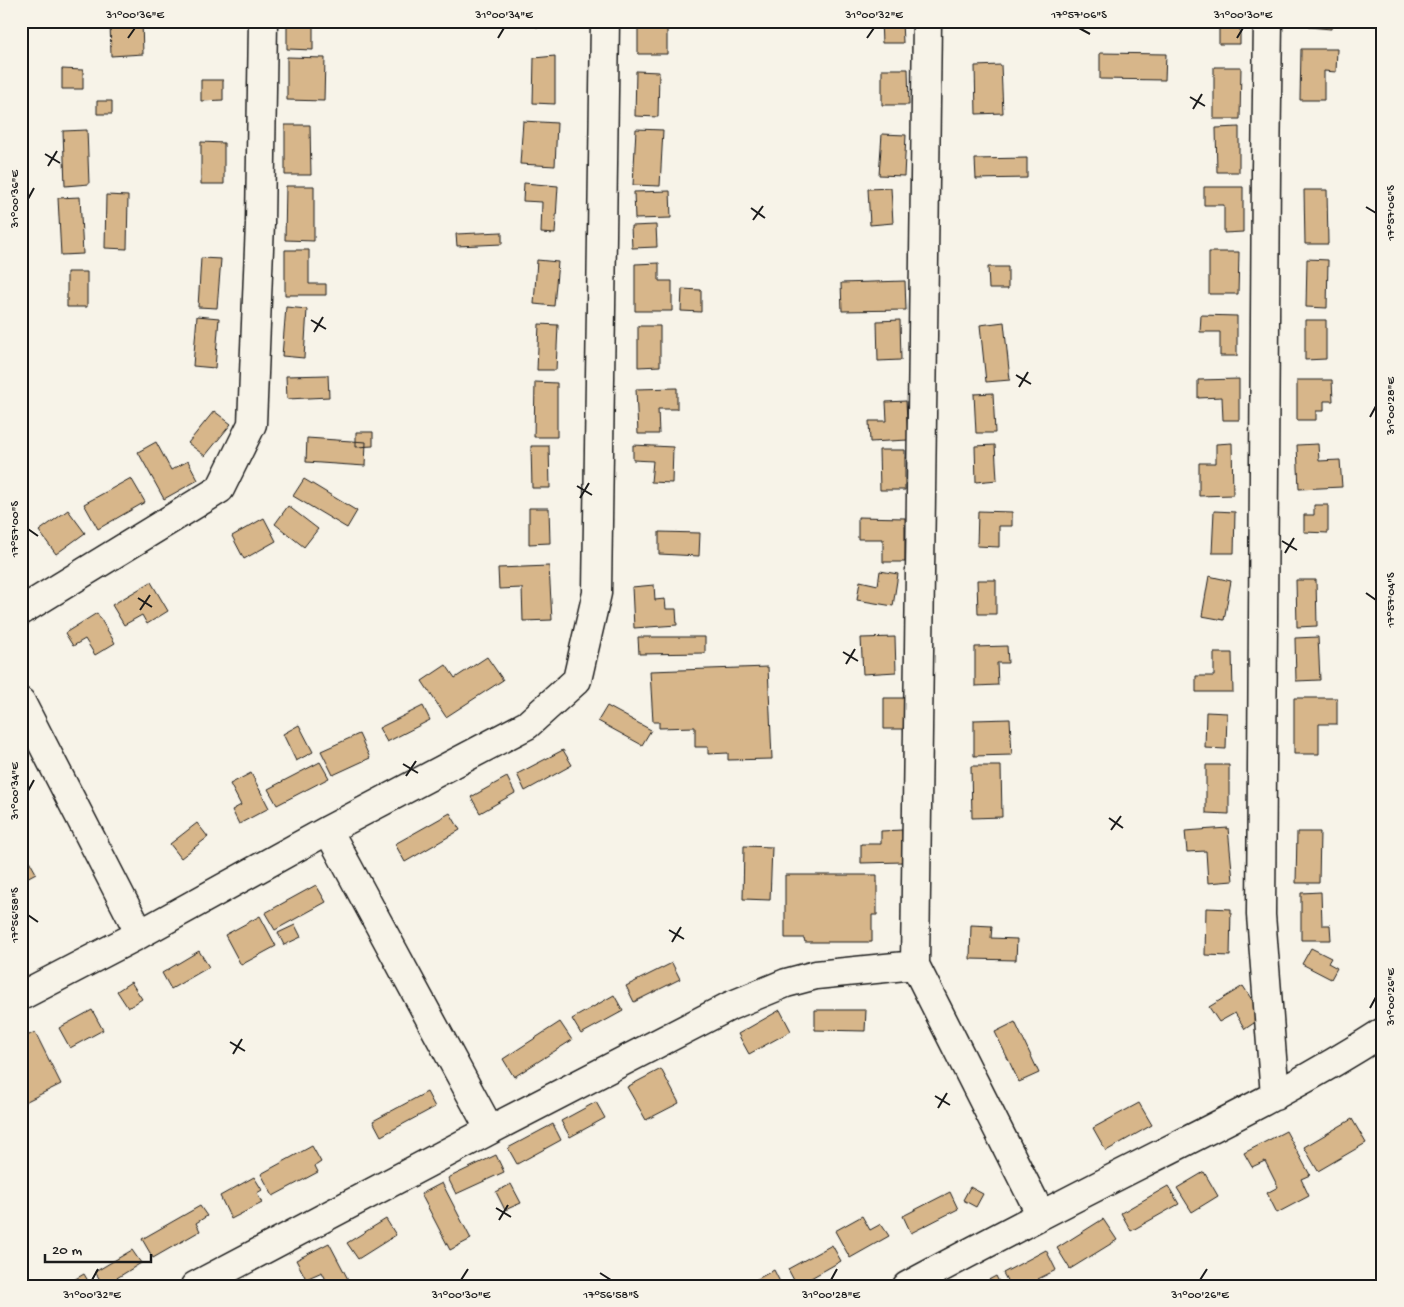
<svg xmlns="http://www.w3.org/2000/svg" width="1404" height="1307" font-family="'Gochi Hand',sans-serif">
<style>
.building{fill:#d7b68a;stroke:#1c1c1c}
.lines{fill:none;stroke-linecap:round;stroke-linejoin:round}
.minor-casing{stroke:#1c1c1c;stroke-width:31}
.minor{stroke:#f7f3e8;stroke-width:28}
.ticks{fill:none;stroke:#1c1c1c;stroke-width:2}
.neatline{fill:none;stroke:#1c1c1c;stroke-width:2}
.ticks-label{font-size:12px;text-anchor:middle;fill:#1c1c1c}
</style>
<rect width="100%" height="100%" fill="#f7f3e8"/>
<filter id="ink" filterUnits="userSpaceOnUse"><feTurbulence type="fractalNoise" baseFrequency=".02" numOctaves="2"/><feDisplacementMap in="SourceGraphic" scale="10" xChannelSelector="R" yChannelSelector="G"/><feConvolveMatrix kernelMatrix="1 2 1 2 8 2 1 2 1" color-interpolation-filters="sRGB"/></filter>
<g filter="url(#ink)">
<path class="building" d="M 110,21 L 142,21 L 143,54 L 111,56 Z
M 287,21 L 313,21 L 313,50 L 287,49 Z
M 536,21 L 553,21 L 553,27 L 536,27 Z
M 638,21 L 667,21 L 667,54 L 638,54 Z
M 881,21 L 902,21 L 903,43 L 882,43 Z
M 1219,21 L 1240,21 L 1240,44 L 1219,44 Z
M 1309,21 L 1332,21 L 1331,29 L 1309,27 Z
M 1301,49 L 1337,49 L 1336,72 L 1324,71 L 1324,100 L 1300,100 Z
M 1100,53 L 1166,54 L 1165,80 L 1100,79 Z
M 555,56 L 555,104 L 533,103 L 534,58 Z
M 287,57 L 325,58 L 324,101 L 287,100 Z
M 1001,65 L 1003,113 L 976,114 L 975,66 Z
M 1214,67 L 1241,67 L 1240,119 L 1214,119 Z
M 62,69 L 83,70 L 83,89 L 62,89 Z
M 882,69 L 908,69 L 909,105 L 882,105 Z
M 636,71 L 659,72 L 658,117 L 635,116 Z
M 201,80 L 223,80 L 223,100 L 201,101 Z
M 97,101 L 112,101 L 112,114 L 97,114 Z
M 523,121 L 557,123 L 555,166 L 520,164 Z
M 285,125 L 310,125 L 311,175 L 285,175 Z
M 1239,127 L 1239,172 L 1217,172 L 1216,128 Z
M 636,129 L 663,130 L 660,186 L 633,185 Z
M 87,130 L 89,184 L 65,186 L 63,131 Z
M 882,134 L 906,135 L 904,176 L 879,175 Z
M 201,142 L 224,143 L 224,184 L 201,184 Z
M 1027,158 L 1027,178 L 976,179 L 975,159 Z
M 524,183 L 558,186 L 555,234 L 541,233 L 542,202 L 523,201 Z
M 286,186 L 314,186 L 314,241 L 285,240 Z
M 1204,187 L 1243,187 L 1243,232 L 1224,233 L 1224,205 L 1204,205 Z
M 891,188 L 893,223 L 870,225 L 868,189 Z
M 1304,190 L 1327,190 L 1328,244 L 1305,244 Z
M 670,191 L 671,218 L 635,219 L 634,192 Z
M 106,195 L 128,196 L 127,249 L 105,248 Z
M 80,197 L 83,254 L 61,255 L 58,198 Z
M 656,225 L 657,247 L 632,248 L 631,226 Z
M 502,232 L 502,244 L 457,246 L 456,234 Z
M 285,250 L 309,250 L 309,284 L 326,284 L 326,295 L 285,295 Z
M 1209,252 L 1239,252 L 1238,294 L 1209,294 Z
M 201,258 L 221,259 L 217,308 L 198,307 Z
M 1307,259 L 1328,260 L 1327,308 L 1306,307 Z
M 537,260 L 558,262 L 554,306 L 534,304 Z
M 659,263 L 659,281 L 672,281 L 672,311 L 635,311 L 635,264 Z
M 988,267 L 1008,267 L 1008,289 L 989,289 Z
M 67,272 L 87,272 L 87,307 L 67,307 Z
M 905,281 L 906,310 L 842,311 L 841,283 Z
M 682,289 L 701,290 L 701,312 L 681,311 Z
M 286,307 L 307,309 L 304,358 L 282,356 Z
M 1201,315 L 1237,316 L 1237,356 L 1220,356 L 1220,332 L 1200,332 Z
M 197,316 L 219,318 L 215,368 L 193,366 Z
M 900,320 L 901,360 L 878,361 L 877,321 Z
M 1305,320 L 1326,320 L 1326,359 L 1305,360 Z
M 1004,322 L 1010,380 L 986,382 L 980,325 Z
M 539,324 L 558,325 L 556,370 L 537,370 Z
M 638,326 L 660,326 L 660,366 L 638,367 Z
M 328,375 L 329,397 L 287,399 L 286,376 Z
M 1239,379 L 1239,420 L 1223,420 L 1222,397 L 1198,398 L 1198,380 Z
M 1297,380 L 1332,380 L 1333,401 L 1324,401 L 1324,411 L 1316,411 L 1316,420 L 1297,420 Z
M 535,382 L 557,383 L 557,437 L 534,437 Z
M 677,388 L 677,409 L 658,409 L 659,434 L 638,434 L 636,389 Z
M 993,393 L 995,433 L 976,433 L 974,394 Z
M 906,401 L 908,440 L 870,442 L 869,421 L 887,421 L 886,402 Z
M 214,411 L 231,424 L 205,456 L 188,443 Z
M 356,432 L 373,432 L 373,446 L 356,447 Z
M 307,438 L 366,442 L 365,466 L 306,462 Z
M 156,442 L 171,470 L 188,461 L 198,480 L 164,499 L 138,452 Z
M 1232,443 L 1233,495 L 1199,496 L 1199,463 L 1216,463 L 1216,444 Z
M 1318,444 L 1319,461 L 1340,460 L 1342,487 L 1299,489 L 1297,445 Z
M 633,445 L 673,447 L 672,483 L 651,482 L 653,461 L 633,460 Z
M 995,445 L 997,480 L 976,482 L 975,446 Z
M 531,446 L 549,446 L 550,488 L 532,488 Z
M 879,450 L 905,450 L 905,490 L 880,490 Z
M 131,478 L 145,502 L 98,529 L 84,504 Z
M 304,479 L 357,511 L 347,528 L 293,496 Z
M 1314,505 L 1328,505 L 1328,533 L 1304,532 L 1304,515 L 1314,515 Z
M 288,506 L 318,529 L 304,547 L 275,524 Z
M 529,508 L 549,508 L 550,543 L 529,544 Z
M 68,510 L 85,533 L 56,554 L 39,531 Z
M 978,511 L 1012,512 L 1012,526 L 999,526 L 999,547 L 977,546 Z
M 1214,511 L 1235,512 L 1234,553 L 1212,553 Z
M 858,517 L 905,518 L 905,562 L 883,562 L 883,539 L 858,539 Z
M 264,518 L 276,541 L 244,559 L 232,536 Z
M 659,532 L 700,533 L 699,556 L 659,554 Z
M 549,566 L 552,620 L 523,621 L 522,588 L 499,589 L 498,568 Z
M 880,571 L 898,574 L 893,606 L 857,600 L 860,581 L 878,585 Z
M 1209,576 L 1231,581 L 1224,620 L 1202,616 Z
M 977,580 L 996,580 L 996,614 L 978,614 Z
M 1296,580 L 1316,580 L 1317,626 L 1297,627 Z
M 151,582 L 168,611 L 147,624 L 142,615 L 124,625 L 112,605 Z
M 654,585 L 655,600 L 665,599 L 666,609 L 676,609 L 677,625 L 634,628 L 632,587 Z
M 97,613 L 115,643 L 95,655 L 85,639 L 73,646 L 65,633 Z
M 638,637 L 705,637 L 705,653 L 639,654 Z
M 895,637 L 896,672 L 863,674 L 861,638 Z
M 1318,637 L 1320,680 L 1296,681 L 1295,638 Z
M 1007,646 L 1008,663 L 997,663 L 998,685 L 975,686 L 975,647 Z
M 1214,653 L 1232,653 L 1233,692 L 1196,692 L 1196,676 L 1214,676 Z
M 487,657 L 503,680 L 446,717 L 422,681 L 446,665 L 455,678 Z
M 768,667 L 772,759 L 728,760 L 728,753 L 708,754 L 708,747 L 695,747 L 695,727 L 659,728 L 659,722 L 653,722 L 650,671 Z
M 884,698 L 904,698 L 904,729 L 884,729 Z
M 1294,698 L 1337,698 L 1337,724 L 1319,724 L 1319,754 L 1294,754 Z
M 423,706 L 430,720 L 387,742 L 379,728 Z
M 607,706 L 651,730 L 642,745 L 598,721 Z
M 1206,712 L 1227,713 L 1226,749 L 1205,748 Z
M 1010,719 L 1012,755 L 974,756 L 974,720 Z
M 299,725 L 313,752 L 296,761 L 283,734 Z
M 359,734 L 370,758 L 333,775 L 321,751 Z
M 563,750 L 572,765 L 525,791 L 517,774 Z
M 320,762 L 329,778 L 277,805 L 268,789 Z
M 1206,765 L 1229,765 L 1229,814 L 1206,813 Z
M 971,766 L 1001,766 L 1002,817 L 972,818 Z
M 251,773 L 269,808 L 239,824 L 232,810 L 241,805 L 230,784 Z
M 507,777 L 515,793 L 480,813 L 471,797 Z
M 450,813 L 460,830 L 405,862 L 395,844 Z
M 197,823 L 208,837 L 181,858 L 170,844 Z
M 1228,828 L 1233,881 L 1208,883 L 1206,851 L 1187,852 L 1185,831 Z
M 902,830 L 903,862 L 861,863 L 861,844 L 881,844 L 881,831 Z
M 1297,832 L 1320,832 L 1319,883 L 1296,883 Z
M 21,846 L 36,873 L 21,881 Z
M 744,846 L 772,847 L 770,900 L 743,899 Z
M 785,875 L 877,875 L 877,915 L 872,915 L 872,942 L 805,942 L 804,938 L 785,938 Z
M 316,885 L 326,902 L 275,930 L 265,913 Z
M 1321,892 L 1322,925 L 1330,925 L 1331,940 L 1301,940 L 1301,893 Z
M 1206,908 L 1231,909 L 1230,956 L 1205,955 Z
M 260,916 L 276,946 L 241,965 L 225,935 Z
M 295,925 L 301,937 L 284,945 L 278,933 Z
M 971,925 L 992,926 L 991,938 L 1017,939 L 1016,960 L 970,959 Z
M 1311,948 L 1331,958 L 1328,963 L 1337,968 L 1331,979 L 1302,964 Z
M 199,951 L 209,967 L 171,989 L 162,973 Z
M 672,963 L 680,979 L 634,1002 L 626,986 Z
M 131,982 L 142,999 L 128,1008 L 117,991 Z
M 1243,986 L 1263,1017 L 1245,1029 L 1235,1013 L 1219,1022 L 1209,1007 Z
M 614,995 L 623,1011 L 581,1034 L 572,1019 Z
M 92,1010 L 103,1030 L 70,1048 L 59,1028 Z
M 780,1010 L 791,1031 L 749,1054 L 738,1034 Z
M 815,1010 L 866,1010 L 865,1031 L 815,1030 Z
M 560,1022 L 572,1040 L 514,1077 L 503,1059 Z
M 1015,1022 L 1039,1073 L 1019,1082 L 995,1032 Z
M 35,1032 L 61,1084 L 21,1104 L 21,1039 Z
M 661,1069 L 679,1103 L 646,1120 L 627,1087 Z
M 1383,1072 L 1383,1093 L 1374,1078 Z
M 427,1092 L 435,1107 L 381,1136 L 373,1121 Z
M 596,1102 L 605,1118 L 570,1137 L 561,1121 Z
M 1139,1103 L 1152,1125 L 1106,1151 L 1093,1128 Z
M 1352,1119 L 1366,1143 L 1318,1171 L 1304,1147 Z
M 553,1124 L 561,1140 L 517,1164 L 508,1148 Z
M 1286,1131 L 1310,1175 L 1301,1179 L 1309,1196 L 1277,1213 L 1267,1193 L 1278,1187 L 1265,1161 L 1252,1167 L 1244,1153 Z
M 312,1146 L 321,1162 L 315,1166 L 318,1172 L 273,1196 L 261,1174 Z
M 496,1155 L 504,1172 L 456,1194 L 448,1178 Z
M 1204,1172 L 1218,1196 L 1192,1212 L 1177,1188 Z
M 254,1177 L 262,1190 L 257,1193 L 262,1203 L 231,1219 L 220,1196 Z
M 442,1183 L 471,1239 L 450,1250 L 421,1194 Z
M 511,1184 L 521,1203 L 505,1210 L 496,1192 Z
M 1168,1186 L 1179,1204 L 1131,1231 L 1121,1213 Z
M 970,1187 L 983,1194 L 976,1207 L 963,1200 Z
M 950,1192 L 958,1209 L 911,1233 L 903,1216 Z
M 200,1206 L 207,1216 L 196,1223 L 200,1231 L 153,1258 L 142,1239 Z
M 862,1216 L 870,1230 L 881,1224 L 889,1236 L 850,1258 L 835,1231 Z
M 386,1219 L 396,1235 L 358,1259 L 347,1243 Z
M 1103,1219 L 1117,1240 L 1070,1269 L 1057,1248 Z
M 329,1243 L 350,1283 L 345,1286 L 329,1286 L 322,1272 L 306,1279 L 296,1260 Z
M 832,1245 L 841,1261 L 797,1286 L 788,1269 Z
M 132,1250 L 141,1263 L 104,1286 L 95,1272 Z
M 1046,1250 L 1056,1270 L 1038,1279 L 1042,1286 L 1010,1286 L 1003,1273 Z
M 774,1270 L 782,1286 L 744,1286 Z
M 84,1274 L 91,1286 L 63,1286 Z
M 996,1276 L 1001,1286 L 977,1286 Z"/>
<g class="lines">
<g class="minor-casing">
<path id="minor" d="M 1268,21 L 1266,170 L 1261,915 L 1275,1096
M 21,611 L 220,489 L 252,424 L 260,223 L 263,21
M 21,702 L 140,934
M 328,830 L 490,1130
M 915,965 L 927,21
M 21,996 L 140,934 L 328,830 L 527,725 L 577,680 L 597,593 L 605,21
M 195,1286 L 490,1130 L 730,1006 L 786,983 L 816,975 L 915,965 L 1041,1215
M 907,1286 C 985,1244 1064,1203 1143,1163 C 1224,1122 1306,1082 1383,1032"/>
</g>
<use href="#minor" class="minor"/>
</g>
</g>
<path class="ticks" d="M 1079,28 L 1090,34M 128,38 L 135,28M 498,38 L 504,28M 867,38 L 874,28M 1237,38 L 1243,28M 1190,97 L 1205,106M 1193,109 L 1202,94M 45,154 L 60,163M 48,166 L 57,151M 28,199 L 34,188M 1366,207 L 1376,213M 751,208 L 765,218M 753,220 L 763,206M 311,320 L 326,329M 314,332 L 323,317M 1016,375 L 1031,384M 1019,387 L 1028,372M 1370,417 L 1376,406M 577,486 L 592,495M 580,498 L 589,483M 28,529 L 38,536M 1282,541 L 1297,550M 1285,553 L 1294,538M 1366,593 L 1376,600M 138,598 L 152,607M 140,610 L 150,595M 843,652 L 858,661M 846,664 L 855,649M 403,764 L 418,773M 406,776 L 416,761M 28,791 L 34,780M 1109,818 L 1123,828M 1111,830 L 1121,816M 28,915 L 38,922M 669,930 L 684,939M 672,942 L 681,927M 1370,1008 L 1376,997M 230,1042 L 245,1051M 233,1054 L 242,1039M 935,1096 L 950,1105M 938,1108 L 947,1093M 496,1208 L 511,1217M 499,1220 L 508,1205M 600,1273 L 611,1280M 92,1280 L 98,1269M 461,1280 L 468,1269M 831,1280 L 837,1269M 1200,1280 L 1207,1269"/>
<rect width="1404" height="1307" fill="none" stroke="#f7f3e8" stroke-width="55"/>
<path d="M45 1254v8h106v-8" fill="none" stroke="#1c1c1c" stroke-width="2.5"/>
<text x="52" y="1254" font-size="15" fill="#1c1c1c" stroke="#f7f3e8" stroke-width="4" paint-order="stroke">20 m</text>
<rect x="28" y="28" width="1348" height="1252" class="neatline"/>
<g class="ticks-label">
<text x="135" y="18">31°00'36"E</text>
<text x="504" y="18">31°00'34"E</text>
<text x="874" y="18">31°00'32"E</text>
<text x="1079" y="18">17°57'06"S</text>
<text x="1243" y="18">31°00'30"E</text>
<text transform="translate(14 199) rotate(-90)" y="4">31°00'36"E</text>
<text transform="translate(1390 213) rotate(-90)" y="4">17°57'06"S</text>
<text transform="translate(1390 406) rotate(-90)" y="4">31°00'28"E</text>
<text transform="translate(14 529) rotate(-90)" y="4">17°57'00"S</text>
<text transform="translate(1390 600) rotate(-90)" y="4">17°57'04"S</text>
<text transform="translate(14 791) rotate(-90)" y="4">31°00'34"E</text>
<text transform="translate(14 915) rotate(-90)" y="4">17°56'58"S</text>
<text transform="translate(1390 997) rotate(-90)" y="4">31°00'26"E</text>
<text x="92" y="1298">31°00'32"E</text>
<text x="461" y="1298">31°00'30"E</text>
<text x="611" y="1298">17°56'58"S</text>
<text x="831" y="1298">31°00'28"E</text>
<text x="1200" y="1298">31°00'26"E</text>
</g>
</svg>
